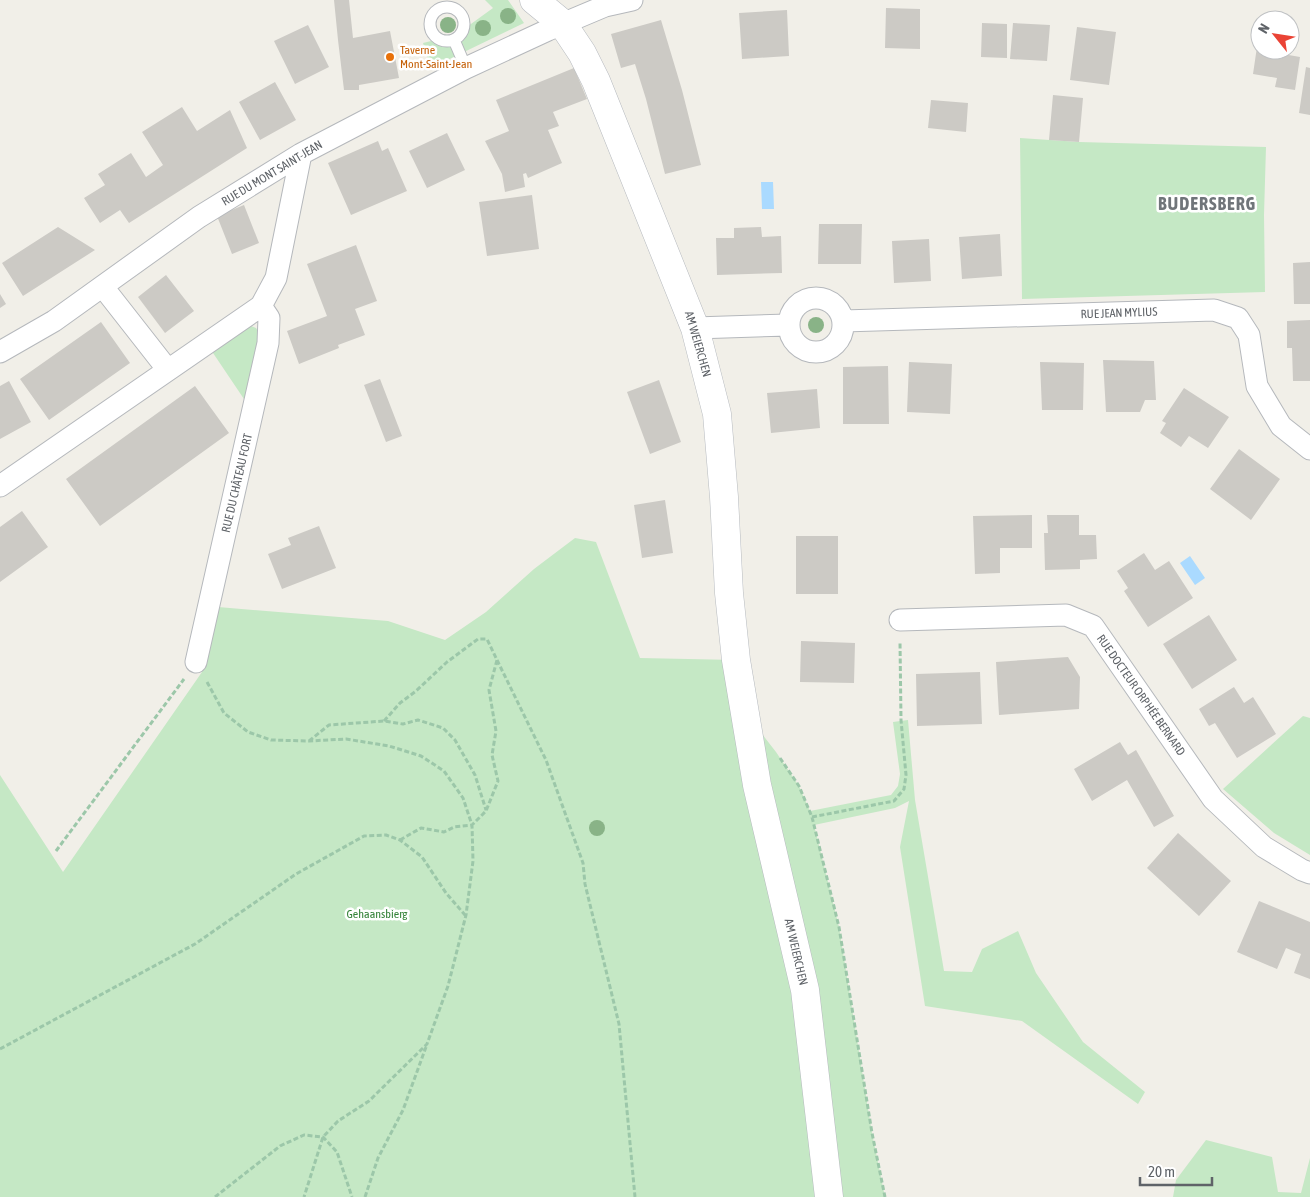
<svg xmlns="http://www.w3.org/2000/svg" width="1310" height="1197" font-family="'Asap Condensed',sans-serif">
<style>
.green{fill:#c5e8c5}
.water{fill:#aadaff}
.building{fill:#cccac5}
.lines{fill:none;stroke-linecap:round;stroke-linejoin:round}
.service-casing{stroke:#b5b8bc;stroke-width:13}
.minor-casing{stroke:#b5b8bc;stroke-width:23}
.secondary-casing{stroke:#b6babf;stroke-width:29}
.path{stroke:#9cc7a9;stroke-width:3;stroke-dasharray:5 2.5;stroke-linecap:butt}
.service{stroke:#fff;stroke-width:11}
.minor{stroke:#fff;stroke-width:21}
.secondary{stroke:#fff;stroke-width:28}
.tree{fill:#89b387}
.food-dot{fill:#e8710a;stroke:#fff;stroke-width:2}
.labels{text-anchor:middle;dominant-baseline:central;stroke-width:5;stroke-linejoin:round;paint-order:stroke}
.food-label{font-size:12px;fill:#c56008;stroke:#fff;text-anchor:start}
.street-label{font-size:12px;fill:#5f6368;stroke:#fff}
.park-label{font-size:12px;fill:#348238;stroke:#fff}
.district-label{font-size:18px;font-weight:bold;letter-spacing:1px;fill:#70757a;stroke:#fff}
</style>
<rect width="100%" height="100%" fill="#f1efe8"/>
<path class="green" d="M 485,0 L 508,0 L 524,23 L 431,68 L 423,43 L 439,39 L 450,41 L 457,38 L 460,36 L 464,29 L 493,8 Z
M 1020,138 L 1079,142 L 1266,147 L 1264,215 L 1265,292 L 1022,299 Z
M 251,326 L 256,328 L 260,334 L 246,402 L 211,350 Z
M 575,538 L 596,542 L 640,658 L 736,660 L 744,711 L 776,752 L 799,786 L 810,811 L 891,795 L 898,786 L 900,774 L 893,722 L 908,720 L 915,800 L 944,971 L 972,972 L 982,949 L 1018,931 L 1036,973 L 1083,1042 L 1145,1092 L 1138,1104 L 1022,1021 L 925,1006 L 900,847 L 909,801 L 895,808 L 814,825 L 839,927 L 872,1133 L 885,1197 L 0,1197 L 0,775 L 63,872 L 202,672 L 218,607 L 388,621 L 445,640 L 486,612 L 534,569 Z
M 1303,716 L 1310,718 L 1310,855 L 1274,833 L 1223,789 Z
M 1206,1140 L 1272,1157 L 1278,1192 L 1301,1193 L 1310,1158 L 1310,1197 L 1173,1197 L 1176,1180 Z"/>
<path class="water" d="M 761,182 L 773,182 L 774,209 L 762,209 Z
M 1190,556 L 1205,578 L 1195,585 L 1180,563 Z"/>
<path class="building" d="M 334,0 L 349,0 L 353,38 L 390,31 L 399,78 L 359,85 L 359,90 L 344,90 L 338,40 Z
M 886,8 L 920,9 L 920,49 L 885,48 Z
M 787,10 L 789,56 L 742,59 L 739,13 Z
M 661,20 L 682,90 L 701,165 L 665,174 L 646,99 L 635,64 L 621,68 L 611,34 Z
M 982,23 L 1007,24 L 1007,58 L 981,57 Z
M 1013,23 L 1050,25 L 1047,61 L 1010,59 Z
M 308,25 L 329,67 L 295,84 L 274,41 Z
M 1077,27 L 1116,32 L 1109,85 L 1070,80 Z
M 1258,40 L 1260,41 L 1260,50 L 1284,50 L 1283,54 L 1300,57 L 1295,90 L 1275,87 L 1277,78 L 1253,74 Z
M 1306,67 L 1310,68 L 1310,115 L 1299,113 Z
M 574,68 L 587,99 L 553,112 L 559,126 L 548,130 L 562,163 L 528,178 L 526,173 L 523,174 L 525,187 L 505,192 L 502,174 L 485,141 L 509,131 L 496,100 Z
M 275,82 L 296,120 L 260,140 L 239,102 Z
M 1053,95 L 1083,98 L 1079,142 L 1049,140 Z
M 931,100 L 968,103 L 966,132 L 928,128 Z
M 182,107 L 197,131 L 230,110 L 247,148 L 129,223 L 120,210 L 100,223 L 84,198 L 105,185 L 98,174 L 131,153 L 146,177 L 163,165 L 142,132 Z
M 447,133 L 465,170 L 427,188 L 409,151 Z
M 378,141 L 382,151 L 388,148 L 407,191 L 351,215 L 328,163 Z
M 532,195 L 539,249 L 487,256 L 479,202 Z
M 244,205 L 259,243 L 232,254 L 217,216 Z
M 819,224 L 862,224 L 861,264 L 818,264 Z
M 58,227 L 95,250 L 23,296 L 2,263 Z
M 761,227 L 762,237 L 781,236 L 782,273 L 717,275 L 716,238 L 734,238 L 734,228 Z
M 1000,234 L 1002,276 L 962,279 L 959,237 Z
M 929,239 L 931,281 L 894,283 L 892,241 Z
M 356,245 L 377,301 L 355,309 L 365,335 L 338,345 L 339,348 L 299,364 L 287,331 L 327,316 L 307,264 Z
M 1310,262 L 1310,304 L 1294,304 L 1293,263 Z
M 166,275 L 194,311 L 165,333 L 138,297 Z
M 0,294 L 6,304 L 0,308 Z
M 1310,320 L 1310,381 L 1293,381 L 1292,348 L 1287,348 L 1287,321 Z
M 101,322 L 130,363 L 49,420 L 20,379 Z
M 1103,360 L 1154,361 L 1156,400 L 1145,400 L 1140,412 L 1106,412 Z
M 909,362 L 952,364 L 950,414 L 907,412 Z
M 1040,362 L 1084,363 L 1083,410 L 1042,410 Z
M 888,366 L 889,424 L 843,424 L 843,367 Z
M 380,379 L 402,436 L 386,442 L 364,385 Z
M 659,380 L 681,442 L 650,454 L 627,392 Z
M 9,381 L 31,422 L 0,439 L 0,386 Z
M 195,386 L 229,433 L 100,526 L 66,479 Z
M 1184,388 L 1229,417 L 1208,448 L 1189,436 L 1181,447 L 1160,433 L 1166,423 L 1162,421 Z
M 817,389 L 820,428 L 771,433 L 767,393 Z
M 1239,449 L 1280,479 L 1251,520 L 1210,489 Z
M 665,500 L 673,553 L 642,558 L 634,505 Z
M 22,511 L 48,547 L 0,582 L 0,527 Z
M 1032,515 L 1032,548 L 1000,548 L 1000,573 L 975,574 L 973,516 Z
M 1047,515 L 1079,515 L 1079,535 L 1096,535 L 1097,559 L 1080,560 L 1080,569 L 1045,570 L 1044,533 L 1048,533 Z
M 319,526 L 336,568 L 282,589 L 268,554 L 291,545 L 288,538 Z
M 796,536 L 838,536 L 838,594 L 796,594 Z
M 1144,553 L 1155,570 L 1169,561 L 1193,598 L 1148,627 L 1124,591 L 1128,588 L 1117,571 Z
M 1209,615 L 1237,660 L 1192,689 L 1163,644 Z
M 801,641 L 855,643 L 854,683 L 800,682 Z
M 1068,657 L 1080,677 L 1079,709 L 999,715 L 996,662 Z
M 980,672 L 982,724 L 917,726 L 916,674 Z
M 1234,687 L 1244,703 L 1253,697 L 1276,734 L 1237,758 L 1215,723 L 1209,726 L 1199,709 Z
M 1120,742 L 1128,755 L 1136,750 L 1174,816 L 1154,827 L 1127,780 L 1092,801 L 1074,769 Z
M 1178,833 L 1231,881 L 1199,916 L 1147,868 Z
M 1259,901 L 1310,922 L 1310,979 L 1294,973 L 1301,954 L 1286,948 L 1277,969 L 1237,952 Z"/>
<g class="lines">
<g class="service-casing">
<path id="service" d="M430 24a17 17 0 1 1 34 0a17 17 0 1 1-34 0Z
M 454,40 L 466,68"/>
</g>
<g class="minor-casing">
<path id="minor" d="M 103,287 L 168,370
M789 325a27 27 0 1 1 54 0a27 27 0 1 1-54 0Z
M 843,321 L 1214,310 L 1238,318 L 1249,335 L 1257,386 L 1281,426 L 1310,449
M 695,328 L 788,325
M 0,352 L 54,321 L 199,217 L 301,154 L 466,68 L 548,30 L 605,6 L 632,0
M 0,486 L 261,306
M 900,620 L 1066,615 L 1093,626 L 1213,799 L 1264,847 L 1302,870 L 1310,873
M 196,662 L 268,343 L 269,318 L 261,306 L 276,278 L 301,154"/>
</g>
<g class="secondary-casing">
<path id="secondary" d="M 534,0 L 562,23 L 582,53 L 596,81 L 695,328 L 717,414 L 724,497 L 729,593 L 736,660 L 757,785 L 805,990 L 829,1197"/>
</g>
<path class="path" d="M 497,660 L 546,760 L 583,863 L 585,884 L 619,1024 L 635,1197
M 207,682 L 224,713 L 248,732 L 271,740 L 309,741 L 346,739 L 389,746 L 421,756 L 444,771 L 463,798 L 472,825 L 473,861 L 466,915 L 448,986 L 427,1044 L 369,1101 L 338,1121 L 323,1137 L 304,1197
M 384,721 L 400,703 L 416,691 L 447,662 L 478,639 L 487,639 L 497,660 L 489,690 L 496,731 L 492,755 L 498,781 L 486,811 L 472,825 L 454,827 L 444,832 L 421,828 L 400,840
M 309,741 L 329,725 L 384,721 L 403,724 L 418,720 L 443,728 L 455,740 L 475,775 L 486,810
M 780,758 L 799,786 L 812,817 L 839,927 L 872,1133 L 885,1197
M 812,817 L 894,801 L 904,789 L 906,775 L 901,720 L 900,642
M 56,851 L 184,679
M 0,1049 L 195,944 L 296,874 L 364,836 L 386,835 L 400,840 L 422,857 L 446,893 L 465,915
M 215,1197 L 280,1146 L 304,1135 L 323,1137 L 337,1152 L 352,1197
M 365,1197 L 378,1158 L 403,1110 L 426,1047"/>
<use href="#service" class="service"/>
<use href="#minor" class="minor"/>
<use href="#secondary" class="secondary"/>
</g>
<g class="tree">
<circle cx="508" cy="16" r="8"/>
<circle cx="448" cy="25" r="8"/>
<circle cx="483" cy="28" r="8"/>
<circle cx="816" cy="325" r="8"/>
<circle cx="597" cy="828" r="8"/>
</g>
<circle class="food-dot" cx="390" cy="57" r="5"/>
<g class="labels">
<g class="food-label">
<text x="400" y="50">Taverne<tspan x="400" dy="14">Mont-Saint-Jean</tspan></text>
</g>
<g class="street-label">
<text transform="translate(272 173) rotate(-31)">RUE DU MONT SAINT-JEAN</text>
<text transform="translate(1119 313) rotate(-2)">RUE JEAN MYLIUS</text>
<text transform="translate(698 344) rotate(74)">AM WEIERCHEN</text>
<text transform="translate(237 483) rotate(-77)">RUE DU CHÂTEAU FORT</text>
<text transform="translate(1141 695) rotate(55)">RUE DOCTEUR ORPHÉE BERNARD</text>
<text transform="translate(796 952) rotate(77)">AM WEIERCHEN</text>
</g>
<g class="park-label">
<text x="377" y="914">Gehaansbierg</text>
</g>
<g class="district-label">
<text x="1207" y="203">BUDERSBERG</text>
</g>
</g>
<g transform="translate(1275 35) rotate(300)"><circle r="24" fill="#ffffff" stroke="#bfc1c3"/>
<path d="M0-4L9 19L0 12L-9 19Z" fill="#ea4335"/>
<text y="-8" font-size="14" font-weight="bold" text-anchor="middle" fill="#5f6368">N</text>
</g>
<path d="M1140 1177v8h72v-8" fill="none" stroke="#5f6368" stroke-width="2.5"/>
<text x="1148" y="1177" font-size="15" fill="#5f6368" stroke="#ffffff" stroke-width="4" paint-order="stroke">20 m</text>
</svg>
